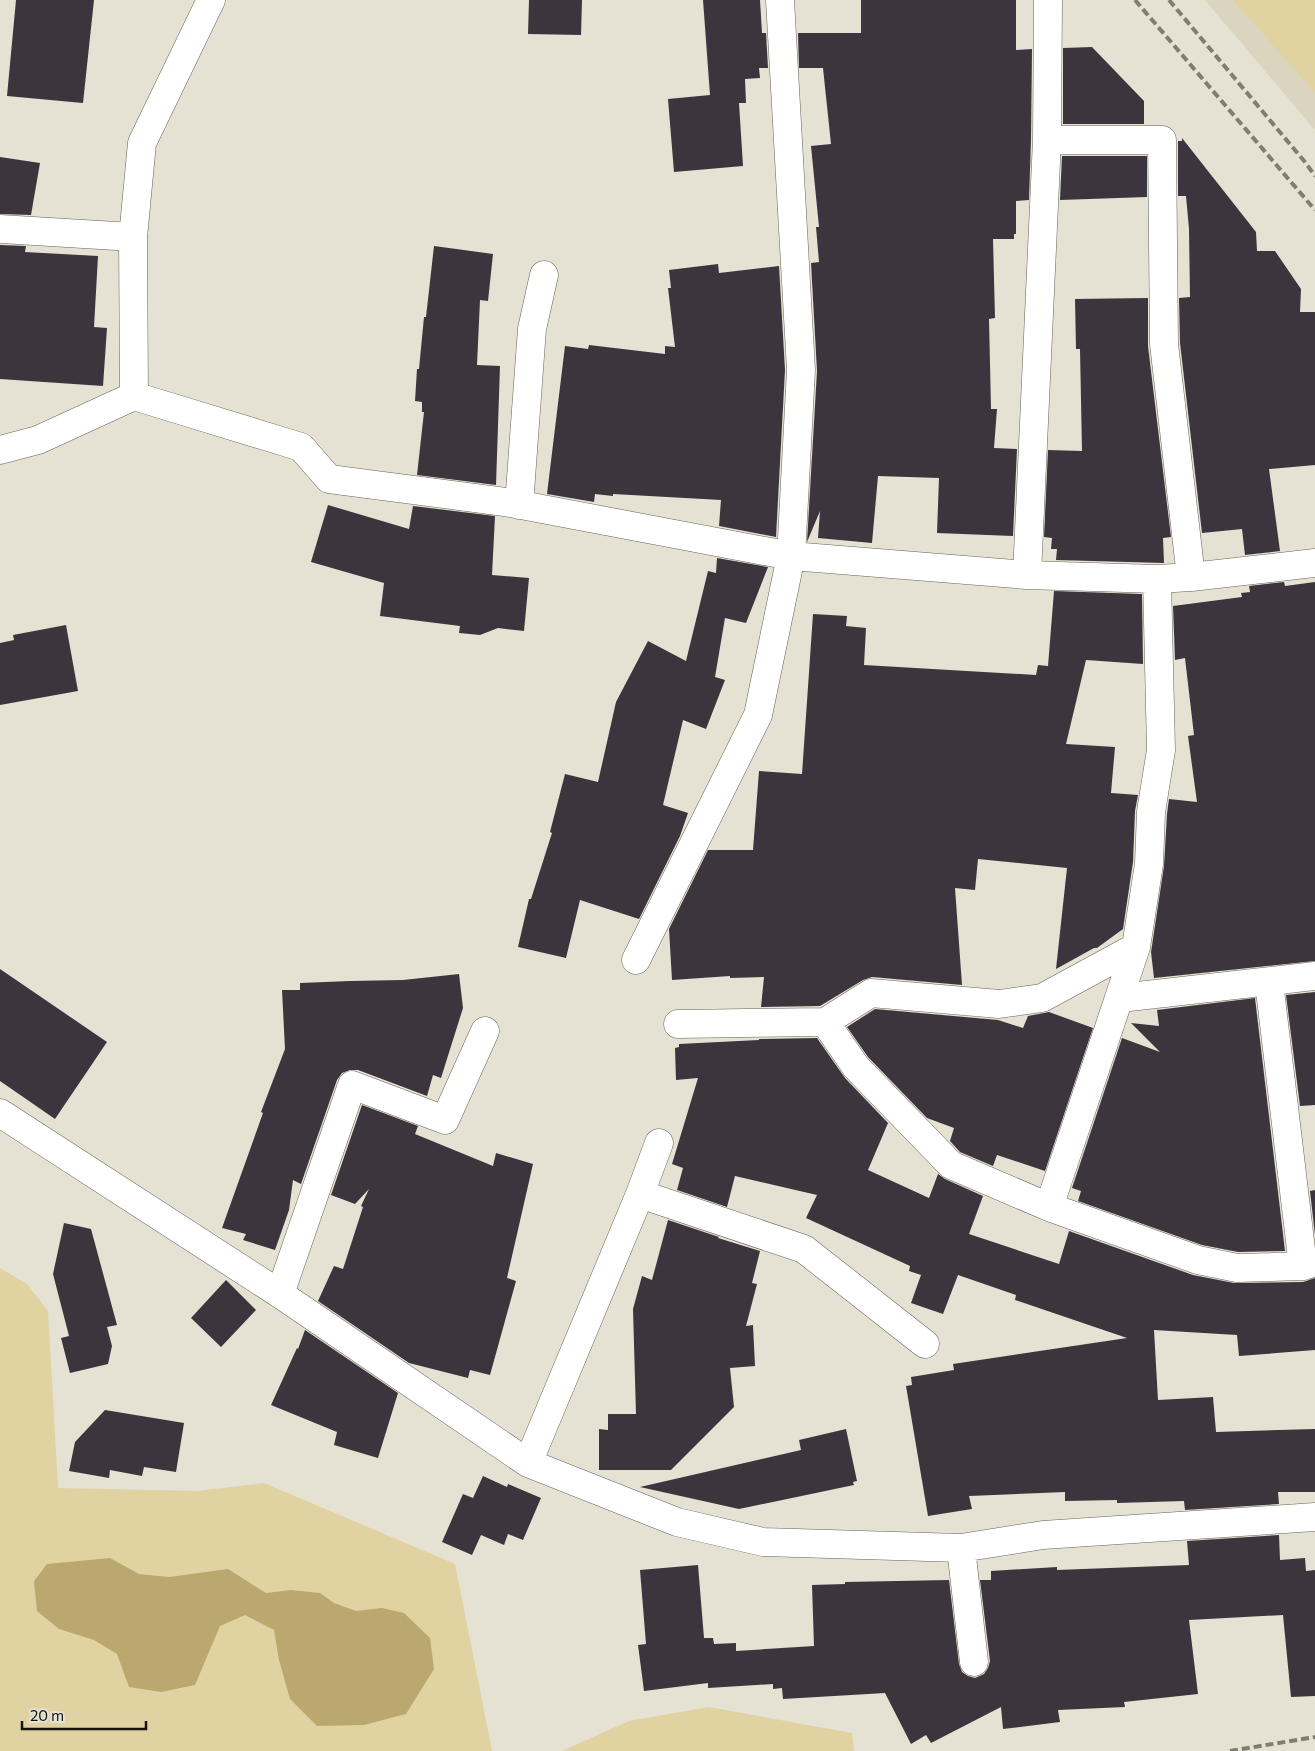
<svg xmlns="http://www.w3.org/2000/svg" width="1315" height="1751" font-family="Commissioner,sans-serif">
<style>
.built{fill:#dbd4bf}
.green{fill:#e1d2a2}
.water{fill:#baa86f}
.building{fill:#3d353e}
.lines{fill:none;stroke-linecap:round;stroke-linejoin:round}
.minor-casing{stroke:#676357;stroke-width:29}
.minor{stroke:#fff;stroke-width:28}
.rail{stroke:#807d73;stroke-width:4;stroke-dasharray:8 4;stroke-linecap:butt}
</style>
<rect width="100%" height="100%" fill="#e5e1d3"/>
<path class="built" d="M 1205,0 L 1315,0 L 1315,130 Z"/>
<path class="green" d="M 1233,0 L 1315,0 L 1315,93 Z
M 0,1268 L 27,1284 L 48,1311 L 58,1488 L 197,1491 L 264,1483 L 455,1564 L 492,1751 L 0,1751 Z
M 709,1707 L 852,1733 L 854,1751 L 562,1751 L 629,1721 Z"/>
<path class="water" d="M 110,1558 L 139,1574 L 169,1577 L 228,1569 L 266,1593 L 291,1590 L 320,1593 L 334,1603 L 356,1611 L 382,1608 L 404,1613 L 430,1638 L 434,1669 L 406,1714 L 364,1725 L 317,1726 L 290,1699 L 279,1660 L 274,1630 L 245,1615 L 220,1626 L 195,1685 L 161,1692 L 129,1687 L 117,1654 L 94,1640 L 59,1629 L 37,1611 L 34,1581 L 47,1564 Z"/>
<path class="building" d="M 16,0 L 94,0 L 83,103 L 7,96 Z
M 529,0 L 582,0 L 581,35 L 528,34 Z
M 703,0 L 760,0 L 762,33 L 766,33 L 768,68 L 759,68 L 760,78 L 745,79 L 746,103 L 739,103 L 743,166 L 674,172 L 668,99 L 710,95 Z
M 861,0 L 1016,0 L 1016,50 L 1032,49 L 1031,140 L 1029,200 L 1016,201 L 1016,234 L 1014,234 L 1014,239 L 993,239 L 995,318 L 989,319 L 991,409 L 997,409 L 994,448 L 1017,449 L 1013,536 L 937,533 L 939,478 L 878,476 L 872,543 L 818,538 L 820,511 L 807,542 L 817,371 L 811,263 L 819,262 L 816,227 L 819,227 L 811,146 L 831,144 L 823,68 L 799,68 L 798,33 L 861,33 Z
M 1092,47 L 1144,101 L 1144,124 L 1063,124 L 1063,48 Z
M 1182,138 L 1256,232 L 1257,251 L 1275,251 L 1301,289 L 1300,312 L 1315,312 L 1315,465 L 1269,469 L 1280,551 L 1245,555 L 1242,529 L 1202,533 L 1180,343 L 1179,298 L 1190,297 L 1189,229 L 1186,196 L 1178,196 L 1178,141 L 1182,141 Z
M 1062,156 L 1147,156 L 1147,197 L 1060,200 Z
M 0,157 L 40,163 L 31,215 L 0,214 Z
M 0,245 L 26,246 L 25,252 L 98,256 L 94,327 L 107,328 L 103,386 L 0,379 Z
M 434,246 L 493,254 L 488,301 L 480,300 L 477,365 L 500,366 L 496,485 L 417,475 L 424,412 L 422,412 L 422,402 L 415,401 L 417,369 L 419,369 L 424,317 L 426,317 Z
M 718,264 L 719,273 L 779,266 L 785,370 L 776,537 L 719,526 L 721,500 L 613,494 L 613,496 L 595,494 L 594,502 L 547,494 L 565,346 L 588,349 L 589,345 L 665,354 L 665,346 L 675,347 L 668,288 L 671,288 L 669,270 Z
M 1148,298 L 1148,346 L 1171,537 L 1163,538 L 1164,563 L 1056,560 L 1057,549 L 1051,549 L 1052,538 L 1044,537 L 1048,450 L 1082,451 L 1080,349 L 1076,349 L 1075,299 Z
M 328,505 L 409,529 L 413,506 L 495,516 L 492,575 L 529,578 L 524,631 L 498,628 L 480,635 L 459,633 L 460,626 L 380,616 L 384,583 L 311,562 Z
M 717,558 L 768,567 L 746,623 L 725,618 L 715,677 L 725,680 L 706,729 L 683,720 L 663,805 L 688,813 L 680,836 L 639,919 L 580,900 L 566,958 L 518,947 L 529,899 L 531,899 L 552,833 L 550,832 L 565,774 L 598,782 L 616,702 L 648,641 L 686,661 L 708,571 L 716,573 Z
M 1284,582 L 1285,586 L 1315,582 L 1315,961 L 1154,978 L 1151,952 L 1164,866 L 1167,814 L 1169,799 L 1197,802 L 1188,736 L 1194,735 L 1185,658 L 1175,660 L 1173,606 L 1242,597 L 1241,593 L 1250,592 L 1249,586 Z
M 1054,591 L 1142,594 L 1143,664 L 1086,660 L 1066,744 L 1115,747 L 1111,793 L 1138,795 L 1135,811 L 1133,862 L 1123,929 L 1097,948 L 1094,948 L 1056,969 L 1067,868 L 978,859 L 975,890 L 955,888 L 962,985 L 872,977 L 863,980 L 820,1006 L 761,1007 L 764,977 L 730,978 L 730,976 L 672,980 L 669,929 L 708,850 L 753,850 L 759,771 L 802,774 L 813,614 L 847,616 L 846,626 L 866,628 L 864,665 L 1036,675 L 1038,665 L 1048,666 Z
M 66,625 L 78,691 L 0,705 L 0,643 L 14,640 L 13,635 Z
M 0,969 L 107,1042 L 55,1119 L 0,1081 Z
M 459,974 L 463,1008 L 441,1078 L 433,1075 L 427,1096 L 358,1070 L 350,1070 L 342,1073 L 337,1080 L 301,1184 L 293,1180 L 289,1210 L 275,1250 L 243,1240 L 246,1234 L 222,1228 L 263,1113 L 261,1112 L 285,1049 L 282,990 L 300,990 L 300,983 L 350,981 L 403,980 Z
M 1315,992 L 1315,1105 L 1300,1106 L 1286,995 Z
M 1255,998 L 1285,1251 L 1238,1252 L 1202,1245 L 1078,1201 L 1081,1191 L 1072,1188 L 1122,1038 L 1160,1052 L 1131,1023 L 1159,1026 L 1157,1010 Z
M 875,1009 L 998,1020 L 1023,1028 L 1028,1016 L 1049,1012 L 1093,1028 L 1045,1171 L 997,1155 L 993,1166 L 960,1152 L 950,1141 L 954,1128 L 927,1118 L 868,1057 L 847,1027 Z
M 817,1038 L 845,1078 L 888,1123 L 868,1170 L 929,1198 L 938,1174 L 945,1179 L 983,1196 L 969,1234 L 1059,1264 L 1069,1231 L 1193,1275 L 1234,1283 L 1303,1282 L 1315,1278 L 1315,1350 L 1239,1356 L 1237,1335 L 1154,1330 L 1158,1400 L 1213,1397 L 1216,1432 L 1315,1429 L 1315,1492 L 1278,1492 L 1279,1504 L 1185,1510 L 1184,1501 L 1117,1503 L 1117,1500 L 1065,1501 L 1065,1492 L 969,1496 L 972,1509 L 928,1516 L 906,1386 L 912,1385 L 911,1377 L 954,1370 L 953,1364 L 1127,1338 L 1015,1300 L 1016,1295 L 958,1275 L 943,1314 L 911,1303 L 921,1275 L 909,1271 L 910,1266 L 806,1218 L 817,1195 L 735,1176 L 727,1207 L 677,1190 L 683,1168 L 672,1164 L 698,1078 L 676,1080 L 675,1048 L 679,1047 L 679,1044 L 759,1040 L 759,1039 Z
M 362,1105 L 418,1126 L 415,1134 L 493,1166 L 496,1153 L 533,1164 L 507,1278 L 516,1281 L 490,1375 L 470,1370 L 468,1378 L 409,1363 L 318,1301 L 334,1266 L 343,1269 L 363,1207 L 361,1206 L 369,1189 L 355,1204 L 331,1195 Z
M 1315,1190 L 1315,1235 L 1310,1191 Z
M 668,1220 L 719,1237 L 718,1238 L 760,1251 L 752,1283 L 757,1284 L 746,1326 L 753,1325 L 755,1366 L 730,1368 L 734,1407 L 671,1470 L 599,1470 L 599,1429 L 608,1430 L 608,1414 L 636,1414 L 633,1309 L 642,1276 L 652,1280 Z
M 64,1223 L 91,1229 L 117,1325 L 107,1327 L 112,1346 L 108,1364 L 70,1373 L 61,1338 L 69,1336 L 53,1274 Z
M 226,1280 L 256,1310 L 221,1347 L 191,1318 Z
M 305,1330 L 398,1393 L 378,1458 L 334,1445 L 337,1432 L 271,1405 L 297,1348 L 298,1349 Z
M 105,1410 L 184,1423 L 176,1472 L 144,1467 L 142,1476 L 110,1470 L 109,1478 L 69,1471 L 75,1442 Z
M 846,1429 L 857,1481 L 853,1482 L 854,1485 L 739,1509 L 640,1487 L 801,1450 L 799,1440 Z
M 483,1476 L 507,1487 L 508,1484 L 541,1498 L 523,1540 L 508,1534 L 504,1545 L 481,1535 L 472,1555 L 442,1542 L 463,1494 L 473,1498 Z
M 1279,1535 L 1280,1560 L 1305,1558 L 1306,1571 L 1315,1570 L 1315,1696 L 1291,1697 L 1283,1615 L 1189,1620 L 1198,1694 L 1124,1702 L 1125,1707 L 1058,1710 L 1060,1722 L 1003,1729 L 1001,1707 L 931,1743 L 926,1735 L 911,1744 L 885,1693 L 783,1699 L 782,1688 L 773,1689 L 773,1684 L 708,1688 L 708,1683 L 644,1691 L 638,1645 L 646,1644 L 640,1570 L 698,1565 L 704,1638 L 713,1638 L 714,1644 L 736,1643 L 736,1651 L 814,1646 L 812,1585 L 845,1584 L 845,1582 L 949,1580 L 959,1664 L 962,1672 L 968,1676 L 975,1678 L 984,1674 L 988,1668 L 990,1661 L 980,1580 L 991,1580 L 991,1571 L 1057,1567 L 1057,1570 L 1189,1565 L 1187,1541 Z"/>
<g class="lines">
<g class="minor-casing">
<path id="minor" d="M 1047,140 L 1162,140 L 1164,344 L 1191,577
M 0,229 L 133,237
M 134,396 L 133,237 L 142,143 L 211,0
M 0,450 L 38,440 L 134,396 L 301,447 L 329,479 L 505,502 L 791,556 L 1027,575 L 1157,579 L 1191,577 L 1315,563
M 519,505 L 532,329 L 544,275
M 1027,575 L 1047,140 L 1048,0
M 636,960 L 758,715 L 791,556 L 801,370 L 780,0
M 1269,982 L 1303,1266
M 1120,998 L 1315,976
M 825,1022 L 856,1067 L 951,1165 L 1049,1207 L 1198,1260 L 1237,1268 L 1303,1266 L 1315,1262
M 678,1024 L 825,1022 L 871,993 L 999,1004 L 1042,998 L 1136,947
M 0,1113 L 280,1294 L 528,1463 L 677,1522 L 763,1542 L 961,1548 L 1043,1535 L 1315,1517
M 640,1194 L 804,1249 L 925,1344
M 1049,1207 L 1136,947 L 1149,864 L 1151,812 L 1161,750 L 1157,579
M 280,1294 L 352,1085 L 445,1120 L 485,1031
M 528,1463 L 640,1194 L 659,1143
M 961,1548 L 974,1662"/>
</g>
<use href="#minor" class="minor"/>
<path class="rail" d="M 1135,0 L 1315,210
M 1169,0 L 1305,162 L 1315,176
M 1230,1751 L 1315,1737"/>
</g>
<path d="M22 1721v8h124v-8" fill="none" stroke="#14130e" stroke-width="2.5"/>
<text x="30" y="1721" font-size="15" fill="#14130e" stroke="#e5e1d3" stroke-width="4" paint-order="stroke">20 m</text>
</svg>
